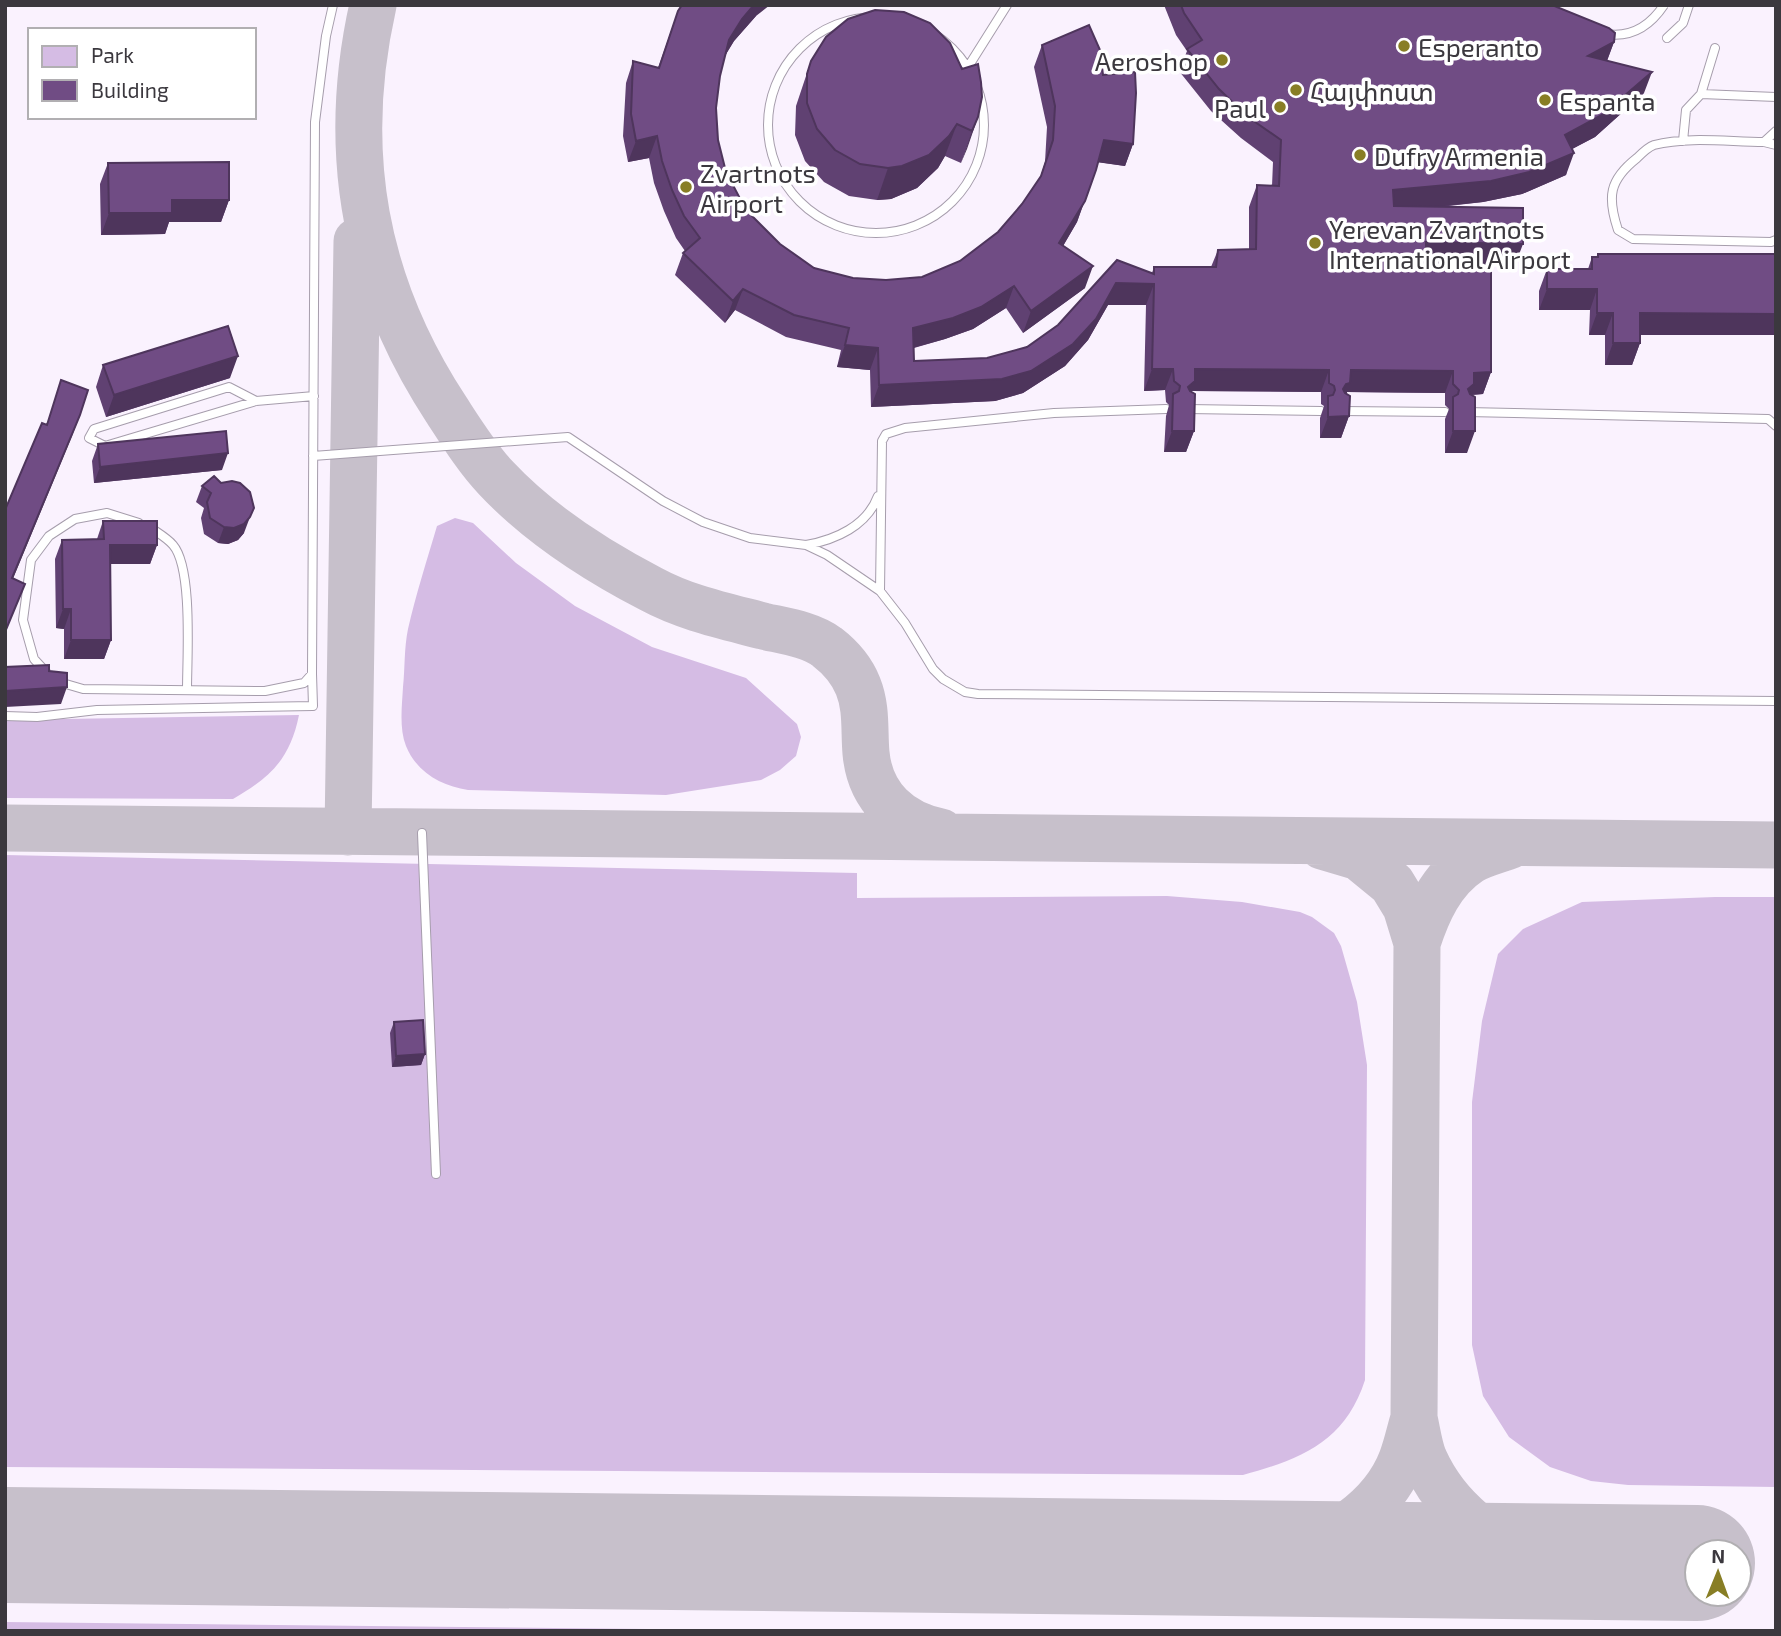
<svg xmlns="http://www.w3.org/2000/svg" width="1781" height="1636" font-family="'Exo 2','Noto Sans Armenian',sans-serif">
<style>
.green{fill:#d5bce4}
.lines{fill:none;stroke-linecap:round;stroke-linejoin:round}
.taxiway{stroke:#c7c0cb;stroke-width:47}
.runway{stroke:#c7c0cb;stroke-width:116}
.lane-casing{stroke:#a69dac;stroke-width:10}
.lane{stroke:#fff;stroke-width:8}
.lane-bridge-casing{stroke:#a69dac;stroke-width:10;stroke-linecap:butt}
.lane-bridge{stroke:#fff;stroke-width:8}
.wall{fill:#604172}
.shaded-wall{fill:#4e355c}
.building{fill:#704c84;stroke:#4e355c;stroke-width:2}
.poi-dot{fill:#887e25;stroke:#fff;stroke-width:2.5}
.labels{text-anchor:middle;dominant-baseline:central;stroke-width:7;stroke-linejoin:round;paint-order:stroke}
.poi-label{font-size:26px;fill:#3b383e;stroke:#fff;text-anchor:start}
</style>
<rect width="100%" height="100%" fill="#faf2fe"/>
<path class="green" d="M 455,518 L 473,523 L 516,563 L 575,606 L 652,647 L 746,678 L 797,724 L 801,737 L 796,756 L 780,770 L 761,780 L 666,795 L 468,790 C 442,786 417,773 406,746 C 399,728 402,706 403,687 C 405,668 404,648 408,629 C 416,594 427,560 437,526 Z
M 299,715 C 290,759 271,777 233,799 L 5,798 L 5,720 Z
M 5,855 L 857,873 L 857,898 L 1167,896 L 1242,902 L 1300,912 L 1312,917 L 1334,933 L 1341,946 L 1357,1002 L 1367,1065 L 1365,1380 C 1345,1442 1301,1459 1243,1475 L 5,1467 Z
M 1715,897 L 1776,897 L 1776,1487 L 1628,1485 L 1591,1481 L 1550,1467 L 1509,1437 L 1483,1396 L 1472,1345 L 1472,1102 L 1482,1021 L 1498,954 L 1523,929 L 1582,902 Z
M 5,1622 L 837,1631 L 5,1631 Z"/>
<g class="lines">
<path class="taxiway" d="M 373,5 C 340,151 364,284 446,409 C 461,432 477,458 496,478 C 539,524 595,560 651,589 C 686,608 725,616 763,626 C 784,631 809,634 827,647 C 840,657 852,671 858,686 C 867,708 864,731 866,753 C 870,797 900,824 941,832
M 5,828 L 1776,845
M 348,832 L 357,241
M 1322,846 L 1359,857 L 1392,884 L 1406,907 L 1417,943 C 1427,912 1441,880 1470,861 C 1481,854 1498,850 1511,845
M 1414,1418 C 1417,1431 1419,1447 1424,1459 C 1446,1508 1492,1547 1545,1558 C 1557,1560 1570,1561 1582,1562
M 1281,1559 C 1330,1539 1382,1512 1402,1459 C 1407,1446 1410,1431 1414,1418 L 1417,943"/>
<path class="runway" d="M 5,1545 L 1697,1563"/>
<g class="lane-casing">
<path id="lane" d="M768 125a108 108 0 1 1 216 0a108 108 0 1 1-216 0Z
M 1667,38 L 1683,23 L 1689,5
M 968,67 L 1007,5
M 1701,94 L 1776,97
M 1683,141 L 1686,110 L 1701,94 L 1715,48
M 1764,142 L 1776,131
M 1776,145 L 1764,142 C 1729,142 1689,136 1654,145 C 1648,147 1642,153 1637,158 C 1609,180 1607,197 1618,230 L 1633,239 L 1771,242 L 1776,240
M 256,401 L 229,387 L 94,429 L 89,438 L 105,446 L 256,401 L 314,396
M 1187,409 L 1321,411
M 1342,411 L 1445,412
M 1467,412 L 1768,419 L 1776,426
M 313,456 L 568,437 L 663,501 L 703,522 L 750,538 L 806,545 L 827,555 L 880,591 L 905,623 L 933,669 L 943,679 L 965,692 L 978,694 L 1776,701
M 151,528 C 158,533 167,538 173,545 C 193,568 187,658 187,690
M 806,545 C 835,540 867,526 878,496
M 880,591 L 882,441 L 886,434 L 905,428 L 1054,413 L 1166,409
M 46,672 L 34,659 L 23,620 L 31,560 L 49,536 L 75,519 L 107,513 L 139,523
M 59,682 L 83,689 L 265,691 L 304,683 L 312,674 L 315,122 L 326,36 L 333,5
M 5,716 L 37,717 L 97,710 L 313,706 L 312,674
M 422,833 L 436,1174"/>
</g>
<use href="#lane" class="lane"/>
<g class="lane-bridge-casing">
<path id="lane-bridge" d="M 1606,34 C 1632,38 1650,26 1664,5"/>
</g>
<use href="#lane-bridge" class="lane-bridge"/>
</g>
<path class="wall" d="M 1164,5 L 1552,5 L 1614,42 L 1607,61 L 1644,93 L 1595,137 L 1572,149 L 1566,175 L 1522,194 L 1483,202 L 1440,207 L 1515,265 L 1426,264 L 1426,270 L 1491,372 L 1483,394 L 1471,395 L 1467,453 L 1445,453 L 1445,419 L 1449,409 L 1445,405 L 1445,393 L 1347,392 L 1349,416 L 1341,438 L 1320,438 L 1320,418 L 1324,406 L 1321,404 L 1321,392 L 1192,391 L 1194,431 L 1186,452 L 1164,452 L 1166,416 L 1169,405 L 1166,402 L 1165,390 L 1144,391 L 1146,305 L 1108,305 L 1088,340 L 1065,366 L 1023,393 L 995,401 L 871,407 L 870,370 L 837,367 L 841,350 L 786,337 L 735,310 L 725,323 L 675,275 L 683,253 L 685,251 L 676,238 L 664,211 L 654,183 L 649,158 L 628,162 L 623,136 L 626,83 L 633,61 L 658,68 L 678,11 L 756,16 L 734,41 L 725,56 L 720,76 L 716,108 L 718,140 L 726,172 L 746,210 L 780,244 L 814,268 L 853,278 L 886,280 L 922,277 L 960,261 L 998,232 L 1022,204 L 1040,178 L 1045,162 L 1047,127 L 1034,67 L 1042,45 L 1103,75 L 1133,144 L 1125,166 L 1098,162 L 1077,222 L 1063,246 L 1085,288 L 1023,333 L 1006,308 L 973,329 L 945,339 L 914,348 L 914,361 L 987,358 L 1027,347 L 1152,273 L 1154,267 L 1211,267 L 1218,250 L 1249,249 L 1249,207 L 1257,185 L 1272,186 L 1273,162 L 1241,138 L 1211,111 L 1179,71 L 1187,51 L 1176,35 Z
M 811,61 L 978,117 L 961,163 L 945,156 L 938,168 L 917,188 L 891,199 L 877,200 L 849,196 L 824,182 L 805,161 L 795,135 L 796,106 Z
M 108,163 L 229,200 L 221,222 L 169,222 L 165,234 L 101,235 L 100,184 Z
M 1598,254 L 1774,335 L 1640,335 L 1640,343 L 1632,365 L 1605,365 L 1605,335 L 1589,335 L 1590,310 L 1539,310 L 1539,291 L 1547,269 L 1588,269 L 1592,257 L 1596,257 Z
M 103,365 L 230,378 L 106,417 L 96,387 Z
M 98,444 L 222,470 L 94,483 L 92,461 Z
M 214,476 L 244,533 L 238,540 L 228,544 L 218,543 L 204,534 L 201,518 L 204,508 L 196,502 L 202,486 Z
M 103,521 L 157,545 L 150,564 L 110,564 L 111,640 L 104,659 L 64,659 L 64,629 L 56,628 L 55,559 L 62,540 L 97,539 Z
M 394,1022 L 425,1054 L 421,1065 L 392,1067 L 390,1033 Z"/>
<path class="shaded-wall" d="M 754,5 L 770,5 L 756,16 L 734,41 L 721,62 L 729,40 L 742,19 Z
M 1614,42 L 1606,63 L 1588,56 Z
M 1652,72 L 1644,93 L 1595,137 L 1557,157 L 1565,135 Z
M 978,117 L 967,149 L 961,163 L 972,131 Z
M 957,124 L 945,156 L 938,168 L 917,188 L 891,199 L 877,200 L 888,168 Z
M 657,136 L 649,158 L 628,162 L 636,141 Z
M 1104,140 L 1133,144 L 1125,166 L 1096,162 Z
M 1574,153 L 1566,175 L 1522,194 L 1483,202 L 1385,212 L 1393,190 Z
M 1096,170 L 1077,222 L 1052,265 L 1059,243 Z
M 172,200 L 229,200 L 221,222 L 169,222 L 165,234 L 101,235 L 109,213 Z
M 1426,242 L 1523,244 L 1515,265 L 1419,264 Z
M 1093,266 L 1085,288 L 1023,333 L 1031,311 Z
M 1116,283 L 1154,284 L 1146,305 L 1108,305 L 1088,340 L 1065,366 L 1023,393 L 995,401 L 871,407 L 879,385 L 1002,379 Z
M 1014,286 L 1006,308 L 973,329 L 945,339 L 905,350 L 913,328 Z
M 743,289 L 735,310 L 725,323 L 733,301 Z
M 1547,289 L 1597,289 L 1590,310 L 1539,310 Z
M 1597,313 L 1613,313 L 1605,335 L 1589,335 Z
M 1640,313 L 1776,314 L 1776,330 L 1774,335 L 1632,335 Z
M 1613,343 L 1640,343 L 1632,365 L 1605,365 Z
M 845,345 L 878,348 L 870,370 L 837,367 Z
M 238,356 L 230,378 L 106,417 L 114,395 Z
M 1152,369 L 1173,369 L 1165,390 L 1144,391 Z
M 1195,369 L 1329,370 L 1321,392 L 1192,391 L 1187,402 L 1181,408 Z
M 1351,370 L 1453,371 L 1445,393 L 1347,392 L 1343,404 L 1343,389 Z
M 1491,372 L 1483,394 L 1470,395 L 1461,411 L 1474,373 Z
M 80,415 L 72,436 L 5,598 L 12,578 Z
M 1349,416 L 1341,438 L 1320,438 L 1328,417 Z
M 1172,431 L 1194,431 L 1186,452 L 1164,452 Z
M 1453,431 L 1475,431 L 1467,453 L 1445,453 Z
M 228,453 L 222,470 L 94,483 L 100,467 Z
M 250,517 L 244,533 L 238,540 L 228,544 L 218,543 L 224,527 Z
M 110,545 L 157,545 L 150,564 L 103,564 Z
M 63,609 L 71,609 L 64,629 L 56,628 Z
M 71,640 L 111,640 L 104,659 L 64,659 Z
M 67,687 L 61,704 L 5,707 L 5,691 Z
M 425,1054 L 421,1065 L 392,1067 L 396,1056 Z"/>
<path class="building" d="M 682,5 L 754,5 L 742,19 L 729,40 L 720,76 L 716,108 L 718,140 L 726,172 L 746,210 L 780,244 L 814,268 L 853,278 L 886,280 L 922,277 L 960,261 L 998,232 L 1022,204 L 1041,176 L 1053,140 L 1055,106 L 1042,45 L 1089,25 L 1100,50 L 1103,75 L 1135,72 L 1136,93 L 1133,144 L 1104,140 L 1096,170 L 1085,201 L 1059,243 L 1093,266 L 1031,311 L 1014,286 L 981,307 L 953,318 L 913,328 L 914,361 L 987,358 L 1027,347 L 1058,325 L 1117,260 L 1154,274 L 1154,267 L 1216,267 L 1218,250 L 1256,249 L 1257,185 L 1279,186 L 1281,140 L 1248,117 L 1219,89 L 1187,49 L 1202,40 L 1184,13 L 1181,5 L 1552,5 L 1609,28 L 1615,33 L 1614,42 L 1588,56 L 1652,72 L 1602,115 L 1565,135 L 1574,153 L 1529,172 L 1491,181 L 1393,190 L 1394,206 L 1523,208 L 1523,244 L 1426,242 L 1426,270 L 1491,269 L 1491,372 L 1474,373 L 1474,384 L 1468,389 L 1470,394 L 1475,397 L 1475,431 L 1453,431 L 1453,397 L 1458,394 L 1459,390 L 1453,384 L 1453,371 L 1351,370 L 1350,383 L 1346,384 L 1343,389 L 1345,393 L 1350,396 L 1349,416 L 1328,417 L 1328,396 L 1333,395 L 1335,390 L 1334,386 L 1329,383 L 1329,370 L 1195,369 L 1195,381 L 1188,387 L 1190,391 L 1195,394 L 1194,431 L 1172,431 L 1173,394 L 1179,391 L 1180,386 L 1174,381 L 1173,369 L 1152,369 L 1154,284 L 1116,283 L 1096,319 L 1073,344 L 1031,371 L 1002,379 L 879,385 L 878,348 L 845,345 L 849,328 L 794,315 L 743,289 L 733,301 L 683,253 L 700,238 L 684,216 L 672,190 L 662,161 L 657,136 L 636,141 L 631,114 L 633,61 L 659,68 L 678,11 Z
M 875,10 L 904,12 L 930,23 L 950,43 L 962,69 L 978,64 L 981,82 L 982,97 L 978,117 L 972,131 L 957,124 L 949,136 L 929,155 L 902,166 L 888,168 L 860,164 L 835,150 L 817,129 L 807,103 L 807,74 L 811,61 L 826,37 L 848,19 Z
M 229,162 L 229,200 L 172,200 L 172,213 L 109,213 L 108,163 Z
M 1598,254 L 1776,254 L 1776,314 L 1640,313 L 1640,343 L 1613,343 L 1613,313 L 1597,313 L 1597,289 L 1547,289 L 1547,269 L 1592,269 L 1592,257 L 1598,257 Z
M 228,326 L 238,356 L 114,395 L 103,365 Z
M 61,380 L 88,390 L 80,415 L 12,578 L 25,584 L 5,632 L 5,510 L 42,423 L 47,425 Z
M 226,431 L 228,453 L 100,467 L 98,444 Z
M 214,476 L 221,483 L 232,481 L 240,483 L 250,492 L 254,508 L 250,517 L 244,524 L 234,528 L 224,527 L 210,518 L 207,502 L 211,493 L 202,486 Z
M 103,521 L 157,521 L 157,545 L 110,545 L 111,640 L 71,640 L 71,609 L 63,609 L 62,540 L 104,539 Z
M 49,665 L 49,671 L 67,673 L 67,687 L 5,691 L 5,667 Z
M 423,1020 L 425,1054 L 396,1056 L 394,1022 Z"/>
<g class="poi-dot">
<circle cx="1404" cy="46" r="7"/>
<circle cx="1222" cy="60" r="7"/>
<circle cx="1296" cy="90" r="7"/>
<circle cx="1545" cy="100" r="7"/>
<circle cx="1280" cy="107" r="7"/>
<circle cx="1360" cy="155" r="7"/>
<circle cx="686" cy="187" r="7"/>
<circle cx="1315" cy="243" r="7"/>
</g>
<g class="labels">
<g class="poi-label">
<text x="1418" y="46">Esperanto</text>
<text x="1208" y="60" text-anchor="end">Aeroshop</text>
<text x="1310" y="90">Հայփոստ</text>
<text x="1559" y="100">Espanta</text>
<text x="1266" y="107" text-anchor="end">Paul</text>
<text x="1374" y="155">Dufry Armenia</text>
<text x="700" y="172">Zvartnots<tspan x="700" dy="30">Airport</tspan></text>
<text x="1329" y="228">Yerevan Zvartnots<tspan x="1329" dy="30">International Airport</tspan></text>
</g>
</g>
<rect width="1781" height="1636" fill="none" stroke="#3b383e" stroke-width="14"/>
<rect x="28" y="28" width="228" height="91" fill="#ffffff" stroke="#b1afb2" stroke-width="2"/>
<rect x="42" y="46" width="35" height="21" fill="#d5bce4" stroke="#b1afb2" stroke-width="2"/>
<text x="91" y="63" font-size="21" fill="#3b383e">Park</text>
<rect x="42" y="80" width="35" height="21" fill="#704c84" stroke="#b1afb2" stroke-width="2"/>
<text x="91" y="98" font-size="21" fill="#3b383e">Building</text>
<g transform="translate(1718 1573) rotate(1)"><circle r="33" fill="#ffffff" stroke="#b1afb2" stroke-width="2"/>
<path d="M0-5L12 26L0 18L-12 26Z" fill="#887e25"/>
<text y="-10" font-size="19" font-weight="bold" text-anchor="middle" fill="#3b383e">N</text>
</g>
</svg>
